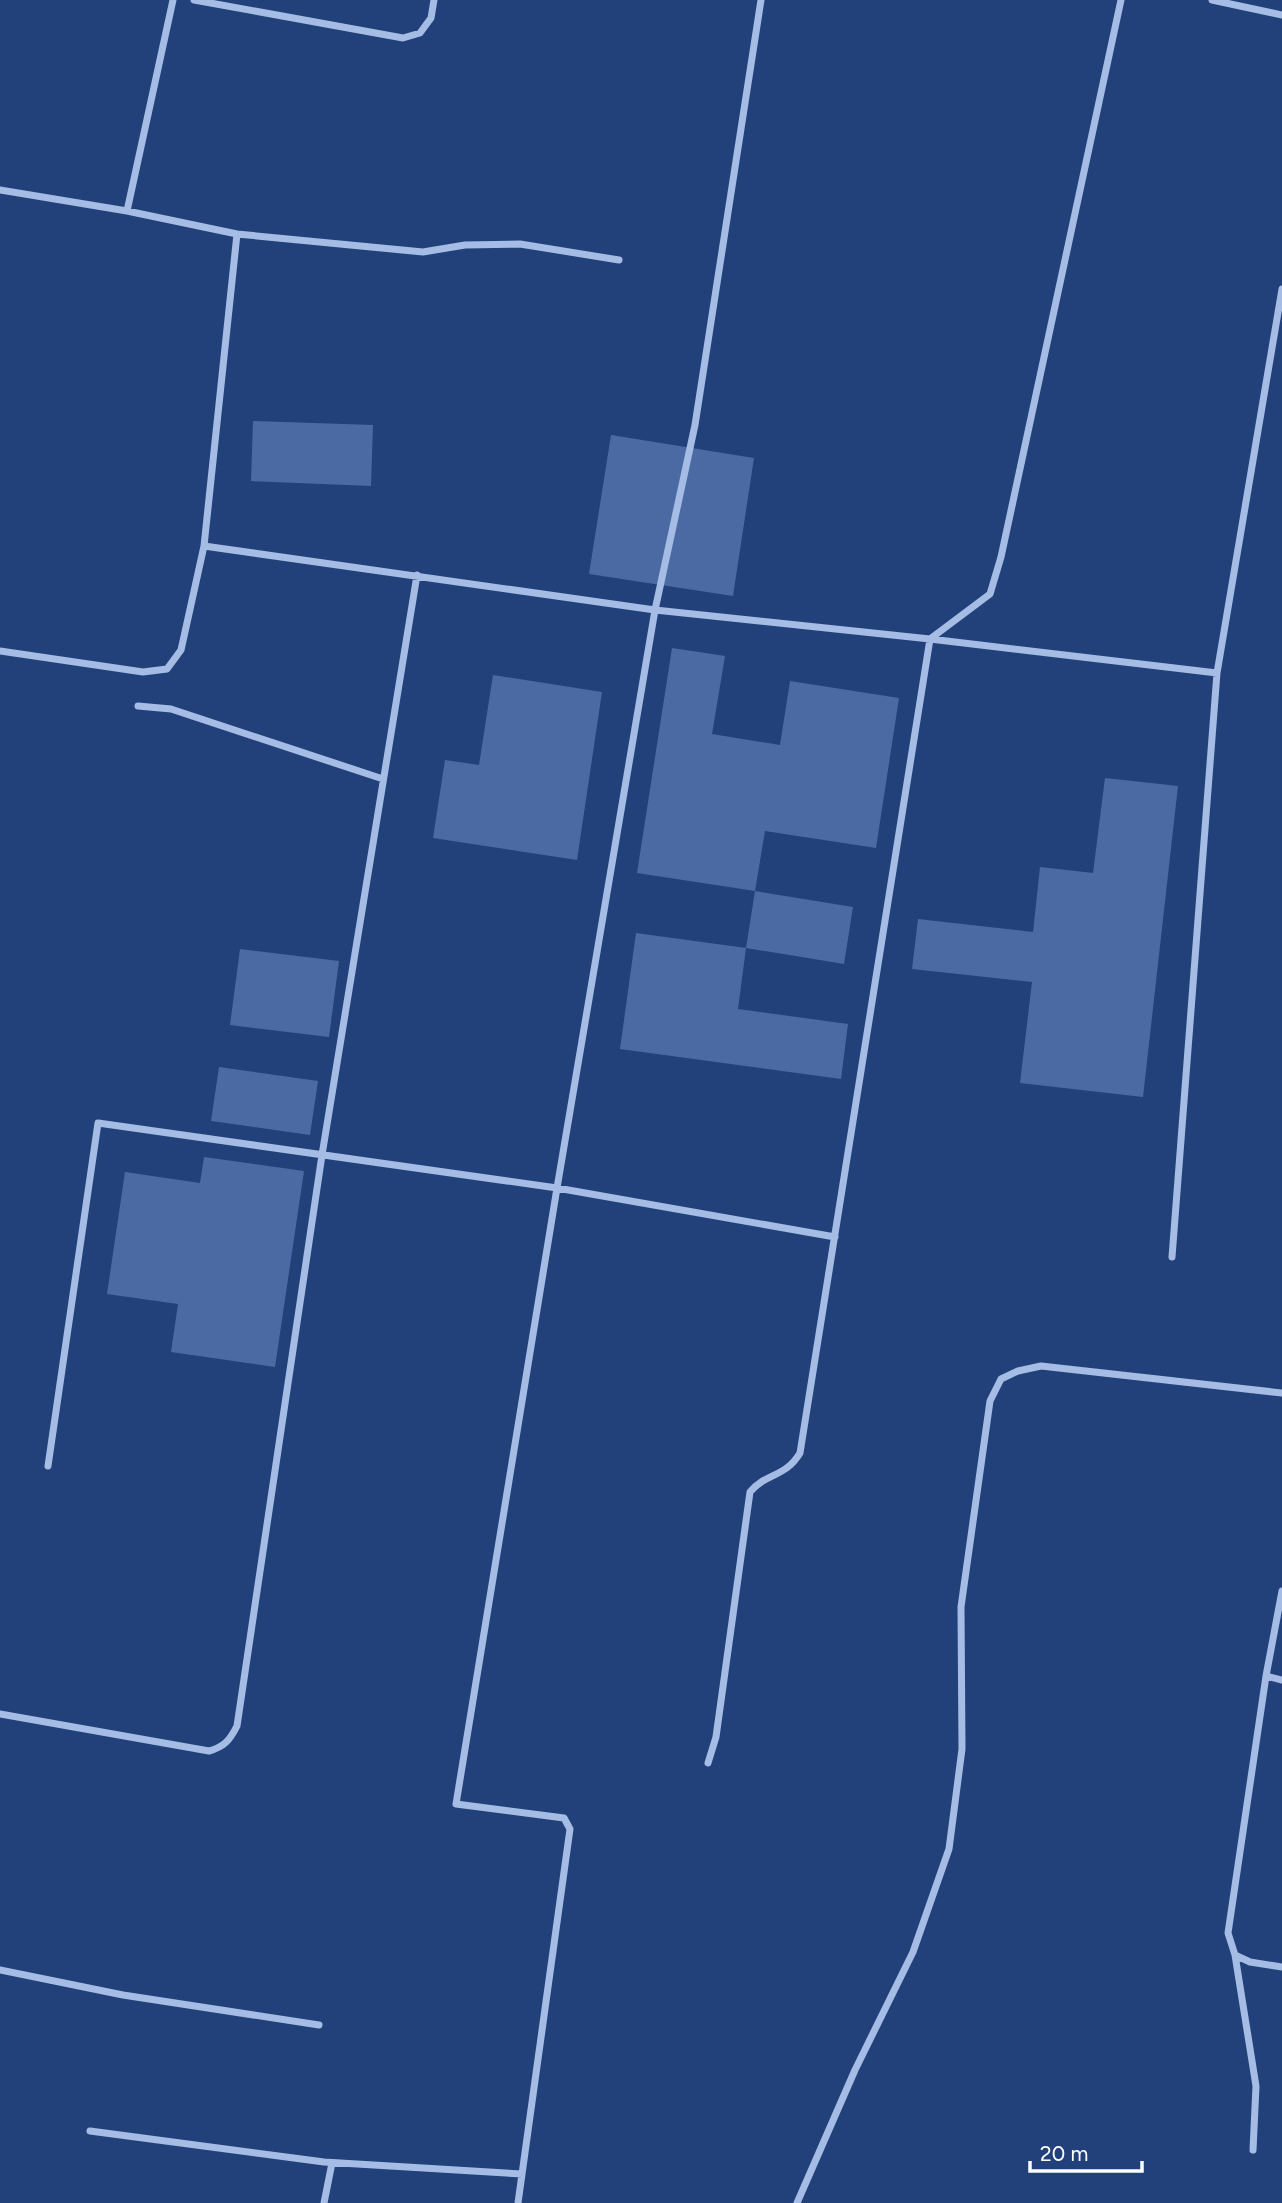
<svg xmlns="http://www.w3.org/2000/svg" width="1282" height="2203" font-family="Figtree,sans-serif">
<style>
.building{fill:#4b6aa4}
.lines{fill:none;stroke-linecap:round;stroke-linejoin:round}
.minor{stroke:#a5bce5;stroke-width:7}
</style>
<rect width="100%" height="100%" fill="#22417b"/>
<path class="building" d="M 253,421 L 373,425 L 371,486 L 251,481 Z
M 611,435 L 754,458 L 733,596 L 589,574 Z
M 672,648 L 725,656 L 712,734 L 780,745 L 790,681 L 899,698 L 876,848 L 765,831 L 755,891 L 637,873 Z
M 493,675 L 602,692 L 577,860 L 433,838 L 445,760 L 479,765 Z
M 1105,778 L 1178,786 L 1143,1097 L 1020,1083 L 1032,982 L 912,969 L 918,919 L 1033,932 L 1040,867 L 1093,873 Z
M 755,891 L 853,907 L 844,964 L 746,948 Z
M 636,933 L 746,948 L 738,1009 L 848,1024 L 841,1079 L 620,1049 Z
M 240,949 L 339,961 L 329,1037 L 230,1025 Z
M 219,1067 L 318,1081 L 310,1135 L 211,1121 Z
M 204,1157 L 304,1171 L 275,1367 L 171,1352 L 178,1304 L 107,1294 L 125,1172 L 200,1183 Z"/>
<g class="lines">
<path class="minor" d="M 194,0 L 403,38 L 420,33 L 431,18 L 434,0
M 1212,0 L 1282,15
M 0,190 L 127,211 L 237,234 L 204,546
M 127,211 L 173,0
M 237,234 L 423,252 L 465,245 L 520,244 L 619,260
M 0,651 L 143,672 L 167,669 L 181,650 L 204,546 L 655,610 L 930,639 L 1217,673
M 138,706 L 171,709 L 383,779
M 1172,1257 L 1217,673 L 1282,289
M 48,1466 L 98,1123 L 557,1188 L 835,1237
M 1282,1591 L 1266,1676 L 1228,1933 L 1235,1955 L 1250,1962 L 1282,1967
M 1266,1676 L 1282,1680
M 0,1714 L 209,1751 C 224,1747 230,1740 237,1726 L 322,1155 L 417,575
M 708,1763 L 716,1737 L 750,1492 C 767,1472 785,1478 800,1453 L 930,639 L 990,594 L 1001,557 L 1121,0
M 1235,1955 L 1256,2086 L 1253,2150
M 0,1970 L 123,1995 L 319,2025
M 90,2131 L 324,2162 L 522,2174
M 324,2203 L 332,2163
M 518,2203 L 570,1829 L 564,1818 L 456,1804 L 557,1188 L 655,610 L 695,425 L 761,0
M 797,2203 L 855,2070 L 913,1952 L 949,1849 L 962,1749 L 961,1607 L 990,1401 L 1001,1379 L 1018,1371 L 1041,1366 L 1282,1393"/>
</g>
<path d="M1030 2161v10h112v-10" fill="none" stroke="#ffffff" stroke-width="3.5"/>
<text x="1040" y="2161" font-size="21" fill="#ffffff" stroke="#22417b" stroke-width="5" paint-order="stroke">20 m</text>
</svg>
